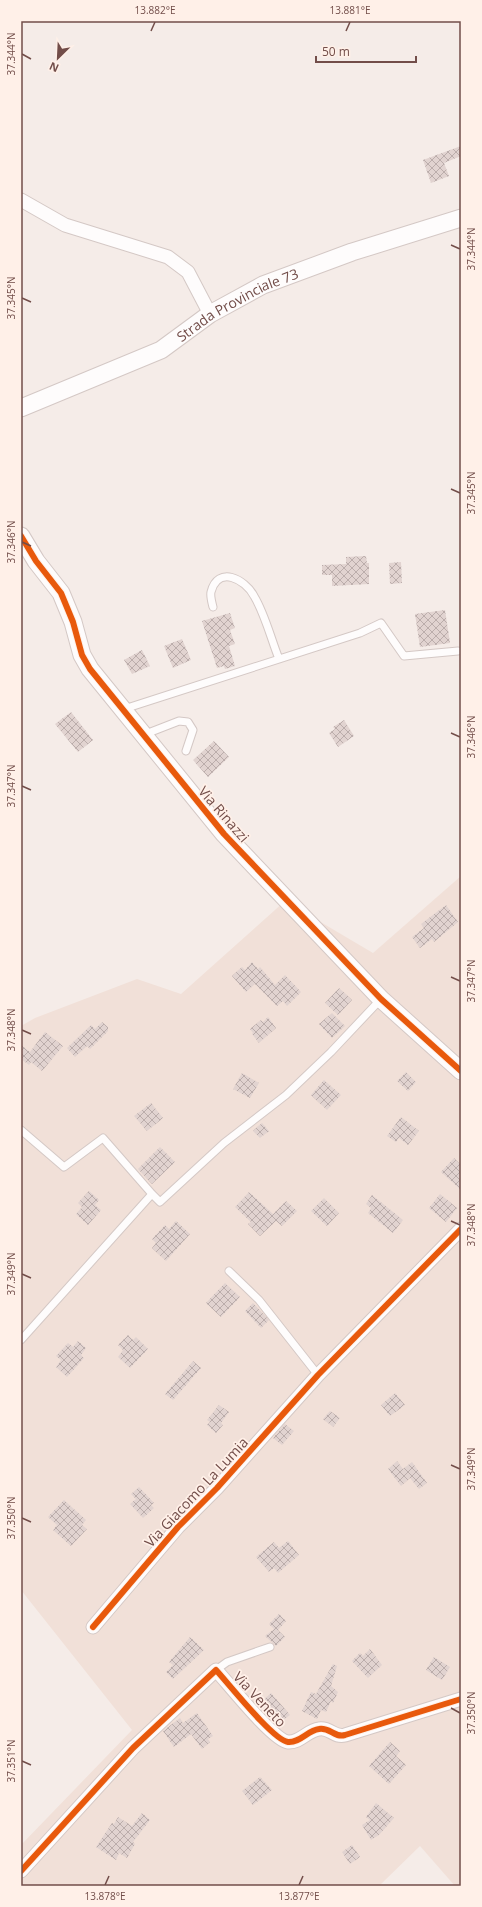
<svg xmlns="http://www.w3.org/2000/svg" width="482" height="1907" font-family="'Open Sans',sans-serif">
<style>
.residential{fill:#f1e0d8}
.building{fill:url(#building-cross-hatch)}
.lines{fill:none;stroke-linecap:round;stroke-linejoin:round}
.service-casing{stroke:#d4c8c5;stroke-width:9}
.minor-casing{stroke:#d4c8c5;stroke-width:15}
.tertiary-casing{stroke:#d4c8c5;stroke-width:19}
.service{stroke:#fefcfc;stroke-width:7}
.minor{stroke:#fefcfc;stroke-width:13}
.tertiary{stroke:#fefcfc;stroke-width:17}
.cycleway-casing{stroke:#fff0e8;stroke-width:8}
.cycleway{stroke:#e8590c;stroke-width:6}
.ticks{fill:none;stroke:#724d49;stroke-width:1.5}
.labels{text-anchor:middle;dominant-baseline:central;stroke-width:3.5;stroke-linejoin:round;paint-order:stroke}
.street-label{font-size:14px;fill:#724d49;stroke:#fff0e8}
.neatline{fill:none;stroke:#724d49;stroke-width:1.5}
.ticks-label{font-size:10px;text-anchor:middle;fill:#724d49}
</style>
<defs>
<pattern id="building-cross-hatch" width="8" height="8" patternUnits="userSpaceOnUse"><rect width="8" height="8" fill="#e1d3d0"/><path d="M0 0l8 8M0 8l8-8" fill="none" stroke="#bbadab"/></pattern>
</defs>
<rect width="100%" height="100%" fill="#f5ece8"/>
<path class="residential" d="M 461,876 L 461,1886 L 455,1886 L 420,1846 L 379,1886 L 21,1886 L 21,1845 L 132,1730 L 21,1590 L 21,1026 L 35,1018 L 137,979 L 181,994 L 285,901 L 373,953 Z"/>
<path class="building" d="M 461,146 L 461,156 L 444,163 L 449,176 L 431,183 L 423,160 Z
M 366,556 L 367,563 L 369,563 L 369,584 L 332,586 L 332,575 L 322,575 L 322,565 L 346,564 L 346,557 Z
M 401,562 L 402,583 L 390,584 L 389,563 Z
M 445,610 L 450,643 L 420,647 L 415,614 Z
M 230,613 L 235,628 L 230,630 L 235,644 L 229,646 L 235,666 L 225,669 L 224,666 L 217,668 L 202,621 Z
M 182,639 L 191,660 L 173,668 L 164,646 Z
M 142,650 L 150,666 L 132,674 L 124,660 Z
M 71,712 L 93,740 L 78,752 L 55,724 Z
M 344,720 L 354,736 L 338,747 L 329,733 L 335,729 L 333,727 Z
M 214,741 L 229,757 L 208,777 L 193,760 Z
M 446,905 L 458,922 L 434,942 L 432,939 L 420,948 L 412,937 L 424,928 L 421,924 Z
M 252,962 L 258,969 L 260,967 L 275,985 L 285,975 L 301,992 L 287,1006 L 283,1001 L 277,1006 L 255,984 L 246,992 L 232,976 L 242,967 L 245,970 Z
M 339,988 L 352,1000 L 338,1015 L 325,1003 Z
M 332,1013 L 345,1026 L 332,1038 L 319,1024 Z
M 268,1017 L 276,1028 L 259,1043 L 252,1034 L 253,1033 L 250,1029 L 261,1020 L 263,1022 Z
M 102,1022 L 108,1027 L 108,1031 L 90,1049 L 87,1046 L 75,1057 L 67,1048 L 91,1025 L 95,1029 Z
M 45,1032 L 63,1046 L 42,1071 L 31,1062 L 29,1065 L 21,1059 L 21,1045 L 30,1052 Z
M 406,1072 L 416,1082 L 408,1091 L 397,1081 Z
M 242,1073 L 259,1083 L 250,1098 L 233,1089 Z
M 324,1080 L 341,1095 L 327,1110 L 311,1095 Z
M 151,1103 L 163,1118 L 147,1131 L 134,1116 Z
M 401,1117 L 419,1131 L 408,1145 L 399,1138 L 396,1142 L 387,1136 Z
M 262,1123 L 269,1131 L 260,1138 L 253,1131 Z
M 160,1147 L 175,1162 L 152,1184 L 138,1169 Z
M 454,1158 L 461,1165 L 461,1190 L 441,1172 Z
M 89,1191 L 99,1200 L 95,1205 L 101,1210 L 88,1225 L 76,1214 L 82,1207 L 78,1203 Z
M 249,1192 L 273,1214 L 286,1201 L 297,1211 L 282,1226 L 276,1221 L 260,1236 L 248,1224 L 251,1222 L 235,1207 Z
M 440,1194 L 457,1208 L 446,1222 L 429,1208 Z
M 372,1195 L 403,1220 L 393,1233 L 368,1213 L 371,1208 L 366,1204 Z
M 324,1198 L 339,1213 L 327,1226 L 311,1211 Z
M 176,1221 L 190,1234 L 166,1261 L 152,1248 L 156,1243 L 152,1239 L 165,1225 L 169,1229 Z
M 225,1283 L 240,1297 L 221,1317 L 206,1303 Z
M 253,1303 L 269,1320 L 261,1328 L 245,1311 Z
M 128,1335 L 133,1340 L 136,1337 L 148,1349 L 130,1368 L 118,1357 L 123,1350 L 118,1345 Z
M 78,1341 L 86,1348 L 81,1355 L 84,1358 L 67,1377 L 56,1367 L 61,1360 L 56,1356 L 68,1343 L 73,1347 Z
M 193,1361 L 201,1368 L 173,1400 L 165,1394 Z
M 395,1393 L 405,1405 L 390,1416 L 381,1405 Z
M 219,1405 L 229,1412 L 221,1423 L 223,1425 L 216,1433 L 207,1425 L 210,1422 L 207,1420 Z
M 330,1411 L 340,1418 L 333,1427 L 323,1419 Z
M 285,1424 L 294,1431 L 282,1445 L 273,1438 Z
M 397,1461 L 403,1469 L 412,1462 L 427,1483 L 419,1489 L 410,1478 L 401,1486 L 388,1469 Z
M 139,1487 L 154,1503 L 151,1505 L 154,1508 L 143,1518 L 130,1504 L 136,1499 L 131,1494 Z
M 64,1500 L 86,1520 L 82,1525 L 87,1529 L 71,1546 L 53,1530 L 57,1525 L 48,1517 Z
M 288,1541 L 299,1555 L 278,1573 L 274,1568 L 269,1572 L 256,1557 L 274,1542 L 279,1548 Z
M 279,1614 L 286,1621 L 278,1630 L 285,1637 L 276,1646 L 265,1636 L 274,1629 L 269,1624 Z
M 190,1637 L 204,1650 L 173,1679 L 166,1672 L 173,1665 L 169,1662 Z
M 370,1649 L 382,1665 L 368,1678 L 352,1661 L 360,1653 L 363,1656 Z
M 434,1657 L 450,1667 L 442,1680 L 426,1670 Z
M 333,1664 L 337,1666 L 331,1686 L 338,1692 L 333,1703 L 331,1701 L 326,1712 L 321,1710 L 317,1719 L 302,1711 L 311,1692 L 316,1694 Z
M 271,1693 L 290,1715 L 277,1725 L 259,1704 Z
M 197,1713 L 213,1736 L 208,1739 L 210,1742 L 202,1749 L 191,1734 L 174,1747 L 163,1731 L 180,1718 L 183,1723 Z
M 390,1742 L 400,1751 L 396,1756 L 406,1765 L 389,1784 L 369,1766 Z
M 260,1777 L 272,1790 L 253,1805 L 242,1791 Z
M 376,1803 L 394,1818 L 379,1835 L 371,1840 L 362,1825 L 370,1820 L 366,1817 Z
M 142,1813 L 150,1820 L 133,1842 L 135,1844 L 127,1858 L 119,1853 L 116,1860 L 96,1847 L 112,1823 L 114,1824 L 118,1817 L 132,1826 Z
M 352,1845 L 360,1857 L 350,1864 L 342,1852 Z"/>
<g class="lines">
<g class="service-casing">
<path id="service" d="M 213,607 C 212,603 210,596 211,592 C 218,565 245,579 254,596 C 265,614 271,639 279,659
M 124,709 L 360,633 L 381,623 L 404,656 L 458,651
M 143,735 L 179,721 L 188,722 L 193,730 L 186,751
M 21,1130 L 64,1167 L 103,1138 L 152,1194 L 160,1202 L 224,1143 L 286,1095 L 331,1052 L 381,999
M 229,1271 L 259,1300 L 318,1375
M 21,1340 L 152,1194
M 216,1670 L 227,1662 L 270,1647"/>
</g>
<g class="minor-casing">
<path id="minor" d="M 21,200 L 65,225 L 168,257 L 188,272 L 210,314
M 93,1627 L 178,1527 L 217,1488 L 318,1375 L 461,1229
M 21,1871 L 133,1748 L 216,1670 C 229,1684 273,1740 288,1742 C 300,1743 308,1730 319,1729 C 330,1727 334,1738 345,1735 L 461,1699"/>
</g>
<g class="tertiary-casing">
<g id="tertiary">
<path id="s1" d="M 21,408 L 161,350 L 210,314 L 263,285 L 352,252 L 461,218"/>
<path d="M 21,536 L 36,561 L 61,593 L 73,622 L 82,655 L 90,669 L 224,834 L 381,999 L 461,1071"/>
</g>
</g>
<use href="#service" class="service"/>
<use href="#minor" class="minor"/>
<use href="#tertiary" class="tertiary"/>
<g class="cycleway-casing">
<path id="cycleway" d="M 21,536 L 36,561 L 61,593 L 73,622 L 82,655 L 90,669 L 224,834 L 381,999 L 461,1071
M 93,1627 L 178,1527 L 217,1488 L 318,1375 L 461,1229
M 21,1871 L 133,1748 L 216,1670 C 229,1684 273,1740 288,1742 C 300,1743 308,1730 319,1729 C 330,1727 334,1738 345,1735 L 461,1699"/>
</g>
<use href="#cycleway" class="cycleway"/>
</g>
<path class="ticks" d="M 151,31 L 155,22M 346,31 L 350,22M 22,54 L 31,59M 451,245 L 460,249M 22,298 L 31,302M 451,489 L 460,493M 22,542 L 31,546M 451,733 L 460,737M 22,786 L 31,790M 451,977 L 460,981M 22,1030 L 31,1034M 451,1221 L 460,1225M 22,1274 L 31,1278M 451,1465 L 460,1469M 22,1518 L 31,1522M 451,1708 L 460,1713M 22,1761 L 31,1765M 105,1885 L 109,1876M 299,1885 L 303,1876"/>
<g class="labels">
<g class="street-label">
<text stroke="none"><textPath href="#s1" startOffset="241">Strada Provinciale 73</textPath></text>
<text transform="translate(224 814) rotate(49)">Via Rinazzi</text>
<text transform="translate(196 1492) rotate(-47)">Via Giacomo La Lumia</text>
<text transform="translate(260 1699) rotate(47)">Via Veneto</text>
</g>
</g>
<rect width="482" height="1907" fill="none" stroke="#fff0e8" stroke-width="44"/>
<g transform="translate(58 58) rotate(204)" stroke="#fff0e8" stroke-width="3" paint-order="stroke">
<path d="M0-3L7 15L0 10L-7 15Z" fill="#724d49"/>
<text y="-6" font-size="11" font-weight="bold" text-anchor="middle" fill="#724d49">N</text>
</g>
<path d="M316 56v6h100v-6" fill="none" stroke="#724d49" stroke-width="2"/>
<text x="322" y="56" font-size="12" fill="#724d49" stroke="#fff0e8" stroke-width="3" paint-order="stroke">50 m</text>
<rect x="22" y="22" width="438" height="1863" class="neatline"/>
<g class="ticks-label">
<text x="155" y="14">13.882°E</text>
<text x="350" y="14">13.881°E</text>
<text transform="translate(11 54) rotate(-90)" y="4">37.344°N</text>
<text transform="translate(471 249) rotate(-90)" y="4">37.344°N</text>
<text transform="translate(11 298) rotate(-90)" y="4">37.345°N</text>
<text transform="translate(471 493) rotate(-90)" y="4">37.345°N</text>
<text transform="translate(11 542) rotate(-90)" y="4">37.346°N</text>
<text transform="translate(471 737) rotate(-90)" y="4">37.346°N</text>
<text transform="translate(11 786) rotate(-90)" y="4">37.347°N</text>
<text transform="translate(471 981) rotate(-90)" y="4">37.347°N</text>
<text transform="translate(11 1030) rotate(-90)" y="4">37.348°N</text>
<text transform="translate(471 1225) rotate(-90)" y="4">37.348°N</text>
<text transform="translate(11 1274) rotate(-90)" y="4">37.349°N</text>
<text transform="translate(471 1469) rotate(-90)" y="4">37.349°N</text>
<text transform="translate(11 1518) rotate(-90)" y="4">37.350°N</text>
<text transform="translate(471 1713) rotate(-90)" y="4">37.350°N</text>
<text transform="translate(11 1761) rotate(-90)" y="4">37.351°N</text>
<text x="105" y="1900">13.878°E</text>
<text x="299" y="1900">13.877°E</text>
</g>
</svg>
